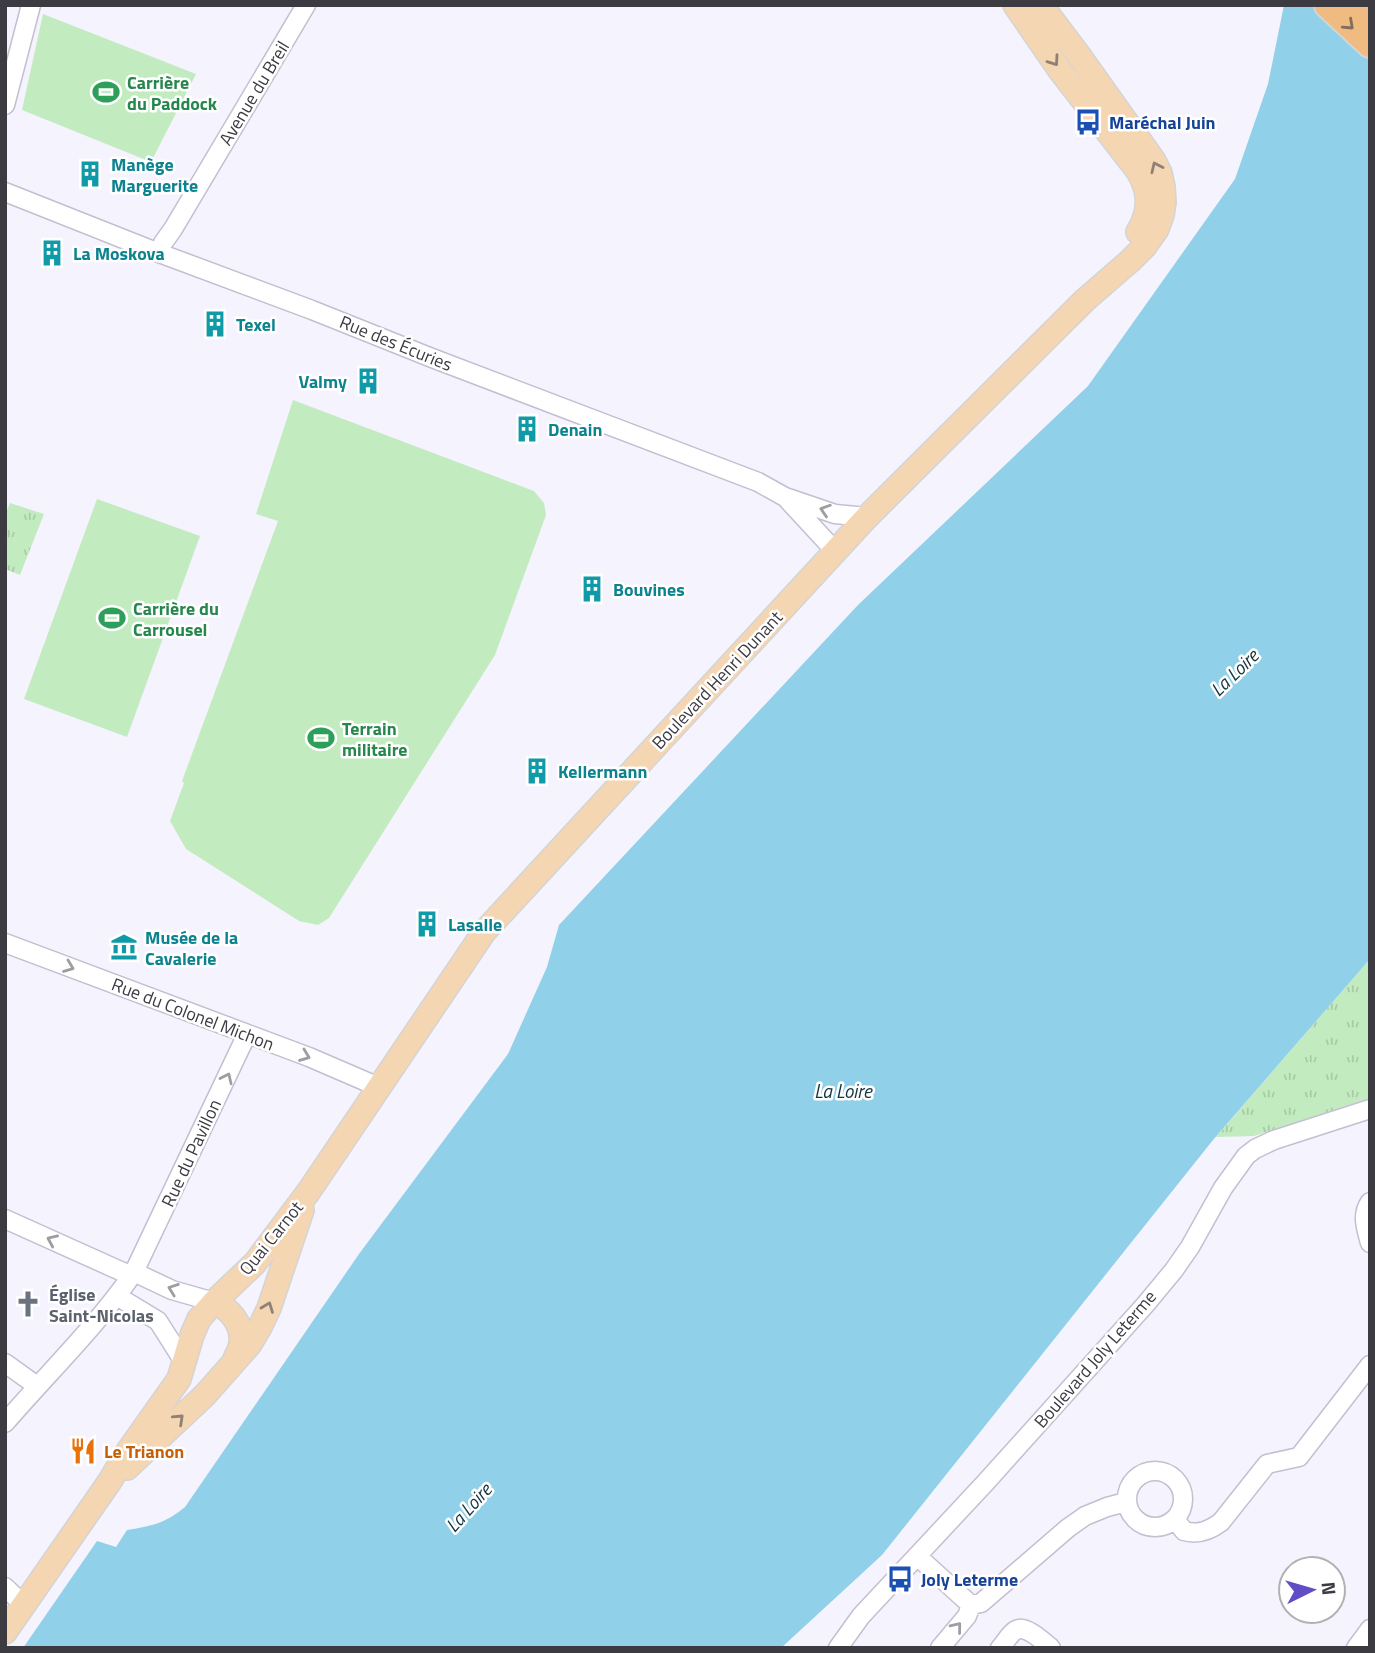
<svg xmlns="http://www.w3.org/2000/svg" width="1375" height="1653" font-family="'Titillium Web',sans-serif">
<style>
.grass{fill:url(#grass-tufts)}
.garden{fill:#c3ebc0}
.water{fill:#90d0e8}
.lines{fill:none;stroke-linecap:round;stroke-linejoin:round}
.minor-casing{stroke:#c3bfd1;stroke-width:21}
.major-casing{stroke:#d4d4d5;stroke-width:26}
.highway-casing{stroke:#d4d4d5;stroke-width:30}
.minor{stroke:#fff;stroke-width:18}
.major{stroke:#f5d6b3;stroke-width:23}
.highway{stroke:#efbb81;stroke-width:26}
.oneway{stroke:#846e5b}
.oneway2{stroke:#8f8175}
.oneway3{stroke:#9e9da0}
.labels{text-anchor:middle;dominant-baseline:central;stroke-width:5;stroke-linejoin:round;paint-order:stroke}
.leisure-label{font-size:18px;font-weight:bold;fill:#27864d;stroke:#fff;text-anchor:start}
.street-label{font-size:18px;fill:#3c3b42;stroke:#fff}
.transit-label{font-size:18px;font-weight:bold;fill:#164399;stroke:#fff;text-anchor:start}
.culture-label{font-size:18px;font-weight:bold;fill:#0d838f;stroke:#fff;text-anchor:start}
.worship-label{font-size:18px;font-weight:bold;fill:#5b616d;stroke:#fff;text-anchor:start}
.food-label{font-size:18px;font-weight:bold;fill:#c56008;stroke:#fff;text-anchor:start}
.water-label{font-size:19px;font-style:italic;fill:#15343e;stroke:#fff}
</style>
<defs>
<pattern id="grass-tufts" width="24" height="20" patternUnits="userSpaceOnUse" patternTransform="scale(1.75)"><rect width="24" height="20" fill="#c3ebc0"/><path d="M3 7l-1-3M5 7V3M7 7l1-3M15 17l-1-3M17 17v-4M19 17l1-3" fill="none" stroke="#a8caa6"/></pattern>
</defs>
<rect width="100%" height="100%" fill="#f5f3fd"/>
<path class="grass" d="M 10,503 L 44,514 L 20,575 L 5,569 L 5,515 Z
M 1370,959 L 1370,1098 L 1254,1136 L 1216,1137 Z"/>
<path class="garden" d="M 43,14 L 196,74 L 151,162 L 22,110 Z
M 293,400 L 534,491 L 544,503 L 546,515 L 495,655 L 329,918 L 318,925 L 299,921 L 186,849 L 170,821 L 184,783 L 182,781 L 278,521 L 256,514 Z
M 97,499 L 200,536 L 127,737 L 24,699 Z"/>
<path class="water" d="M 1284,5 L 1370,5 L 1370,959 L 1213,1140 L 882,1555 L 781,1648 L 23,1648 L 97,1541 L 116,1547 L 127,1530 C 152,1526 166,1523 185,1507 L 359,1254 L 508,1054 L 547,967 L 559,925 L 858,605 L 1088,386 L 1235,179 L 1268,84 Z"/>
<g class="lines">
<g class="minor-casing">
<path id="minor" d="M 5,105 L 31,5
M 5,192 L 159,253 L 312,310 L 432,358 L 758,482 L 785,497 L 835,514 L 867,517
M 159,253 L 163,243 L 173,229 L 306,5
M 787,499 L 835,551
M 5,943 L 309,1057 L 374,1085 L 379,1089
M 1370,1202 C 1361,1215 1366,1228 1370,1243
M 5,1219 L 125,1273 L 134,1272
M 134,1272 L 172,1290 L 214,1302
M 118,1295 L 125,1301 L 158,1321 L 184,1362
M 5,1363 L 37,1386
M 5,1423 C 48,1373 97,1326 134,1272 L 247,1034
M1127 1499a28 28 0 1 1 56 0a28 28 0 1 1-56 0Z
M 1175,1519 L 1184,1531 C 1198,1535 1209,1531 1221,1522 L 1267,1464 L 1299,1457 L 1370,1365
M 917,1556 L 971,1605
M 5,1587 L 24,1605
M 971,1605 L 981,1603 L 1068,1528 L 1085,1516 L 1107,1507 L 1126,1502
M 838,1648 L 861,1616 L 986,1482 L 1145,1305 L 1174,1270 L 1190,1247 L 1223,1188 L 1246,1156 L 1255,1149 L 1274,1140 L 1370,1109
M 940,1648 L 967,1616 L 971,1605
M 1000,1648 C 1005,1643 1010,1633 1016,1630 C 1025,1624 1044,1642 1051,1648
M 1356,1648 L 1370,1629"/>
</g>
<g class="major-casing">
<path id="major" d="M 1015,5 L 1059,69 L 1138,171 C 1150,191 1151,211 1138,232
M 214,1302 C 229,1308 243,1324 241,1342 C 241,1348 237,1354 235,1359
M 127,1468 L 205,1395 L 250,1344 L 260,1327 L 269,1308 L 302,1210
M 5,1632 L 110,1481 L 126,1454 L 179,1379 L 192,1335 L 199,1319 L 214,1302 L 255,1263 L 309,1191 L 484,932 L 867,517 L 1085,300 L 1130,261 L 1145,246 L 1157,229 L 1162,215 L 1164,202 L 1163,187 L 1160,173 L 1154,161 L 1078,54 L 1041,5"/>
</g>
<g class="highway-casing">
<path id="highway" d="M 1328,5 L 1370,44
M 1359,5 L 1370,15"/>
</g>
<use href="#minor" class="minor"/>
<use href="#major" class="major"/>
<use href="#highway" class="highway"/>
</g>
<defs><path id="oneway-chevron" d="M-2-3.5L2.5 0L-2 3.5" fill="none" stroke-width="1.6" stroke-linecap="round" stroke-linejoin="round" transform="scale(1.75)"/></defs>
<use class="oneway" href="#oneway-chevron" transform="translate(1349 25) rotate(43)"/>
<g class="oneway2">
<use href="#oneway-chevron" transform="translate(1054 61) rotate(55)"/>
<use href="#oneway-chevron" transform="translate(1156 167) rotate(-115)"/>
<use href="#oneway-chevron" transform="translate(268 1307) rotate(-69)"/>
<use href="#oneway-chevron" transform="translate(179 1419) rotate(-43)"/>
</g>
<g class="oneway3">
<use href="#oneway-chevron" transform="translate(825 510) rotate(-162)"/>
<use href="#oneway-chevron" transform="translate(69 967) rotate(21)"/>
<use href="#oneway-chevron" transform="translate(305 1056) rotate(21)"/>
<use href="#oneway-chevron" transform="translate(227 1078) rotate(-65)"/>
<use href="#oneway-chevron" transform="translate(52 1240) rotate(-156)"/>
<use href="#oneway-chevron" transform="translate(173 1289) rotate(-160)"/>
<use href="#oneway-chevron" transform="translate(957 1627) rotate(-51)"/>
</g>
<defs>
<g id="stadium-bare" transform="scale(2.1)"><path d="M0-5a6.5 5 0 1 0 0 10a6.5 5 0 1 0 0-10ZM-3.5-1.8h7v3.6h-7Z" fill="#2e9e5b" stroke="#fff" stroke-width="2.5" paint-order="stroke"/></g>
<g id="bus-bare" transform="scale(2.1)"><path d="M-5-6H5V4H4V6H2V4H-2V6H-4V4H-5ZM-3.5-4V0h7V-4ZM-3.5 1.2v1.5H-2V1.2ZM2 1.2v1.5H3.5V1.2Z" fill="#1a4fb4" stroke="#fff" stroke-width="2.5" paint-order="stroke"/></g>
<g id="building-bare" transform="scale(2.1)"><path d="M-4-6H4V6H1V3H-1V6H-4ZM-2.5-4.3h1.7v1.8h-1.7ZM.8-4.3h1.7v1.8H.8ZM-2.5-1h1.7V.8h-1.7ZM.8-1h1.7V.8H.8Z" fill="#0f9aa8" stroke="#fff" stroke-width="2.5" paint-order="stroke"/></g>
<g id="museum-bare" transform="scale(2.1)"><path d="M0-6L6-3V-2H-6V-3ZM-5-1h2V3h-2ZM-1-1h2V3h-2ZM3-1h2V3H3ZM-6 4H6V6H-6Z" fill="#0f9aa8" stroke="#fff" stroke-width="2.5" paint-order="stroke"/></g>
<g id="church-bare" transform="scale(2.1)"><path d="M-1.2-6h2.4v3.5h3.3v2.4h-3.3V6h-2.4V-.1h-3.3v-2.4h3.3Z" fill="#6b7280" stroke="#fff" stroke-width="2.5" paint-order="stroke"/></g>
<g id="restaurant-bare" transform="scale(2.1)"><path d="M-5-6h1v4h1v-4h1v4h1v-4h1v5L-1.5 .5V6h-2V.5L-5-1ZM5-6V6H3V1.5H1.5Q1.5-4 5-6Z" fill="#e8710a" stroke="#fff" stroke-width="2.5" paint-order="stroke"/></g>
</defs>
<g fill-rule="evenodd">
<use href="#stadium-bare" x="106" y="92"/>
<use href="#bus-bare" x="1088" y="122"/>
<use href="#building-bare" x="90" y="174"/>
<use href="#building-bare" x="52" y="253"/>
<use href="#building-bare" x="215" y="324"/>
<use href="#building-bare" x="368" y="381"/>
<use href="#building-bare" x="527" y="429"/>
<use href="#building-bare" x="592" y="589"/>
<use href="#stadium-bare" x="112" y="618"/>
<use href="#stadium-bare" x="321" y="738"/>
<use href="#building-bare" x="537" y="771"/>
<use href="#building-bare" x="427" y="924"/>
<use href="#museum-bare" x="124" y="947"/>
<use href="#church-bare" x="28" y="1304"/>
<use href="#restaurant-bare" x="83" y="1451"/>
<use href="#bus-bare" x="900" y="1579"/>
</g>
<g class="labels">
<g class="leisure-label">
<text x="127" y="82">Carrière<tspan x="127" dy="21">du Paddock</tspan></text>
<text x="133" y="608">Carrière du<tspan x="133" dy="21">Carrousel</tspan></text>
<text x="342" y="728">Terrain<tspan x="342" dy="21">militaire</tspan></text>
</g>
<g class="street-label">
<text transform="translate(254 93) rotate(-59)">Avenue du Breil</text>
<text transform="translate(396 343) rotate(22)">Rue des Écuries</text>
<text transform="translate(717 680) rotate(-47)">Boulevard Henri Dunant</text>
<text transform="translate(193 1014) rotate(21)">Rue du Colonel Michon</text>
<text transform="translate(191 1153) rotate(-65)">Rue du Pavillon</text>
<text transform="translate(271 1238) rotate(-51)">Quai Carnot</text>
<text transform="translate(1095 1359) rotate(-49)">Boulevard Joly Leterme</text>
</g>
<g class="transit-label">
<text x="1109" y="122">Maréchal Juin</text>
<text x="921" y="1579">Joly Leterme</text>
</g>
<g class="culture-label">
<text x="111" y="164">Manège<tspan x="111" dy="21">Marguerite</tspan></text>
<text x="73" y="253">La Moskova</text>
<text x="236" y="324">Texel</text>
<text x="347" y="381" text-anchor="end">Valmy</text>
<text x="548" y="429">Denain</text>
<text x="613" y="589">Bouvines</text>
<text x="558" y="771">Kellermann</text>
<text x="448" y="924">Lasalle</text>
<text x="145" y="937">Musée de la<tspan x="145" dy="21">Cavalerie</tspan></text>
</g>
<g class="worship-label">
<text x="49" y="1294">Église<tspan x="49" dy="21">Saint-Nicolas</tspan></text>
</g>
<g class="food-label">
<text x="104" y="1451">Le Trianon</text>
</g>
<g class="water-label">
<text transform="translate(1234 672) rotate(-44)">La Loire</text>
<text x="843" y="1090">La Loire</text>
<text transform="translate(468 1507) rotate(-48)">La Loire</text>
</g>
</g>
<rect width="1375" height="1653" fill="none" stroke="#3c3b42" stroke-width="14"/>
<g transform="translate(1312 1590) rotate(85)"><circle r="33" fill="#ffffff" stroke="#b1b1b3" stroke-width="2"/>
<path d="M0-5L12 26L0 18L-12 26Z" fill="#614dc6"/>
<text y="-10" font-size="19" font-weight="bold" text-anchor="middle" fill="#3c3b42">N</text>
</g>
</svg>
